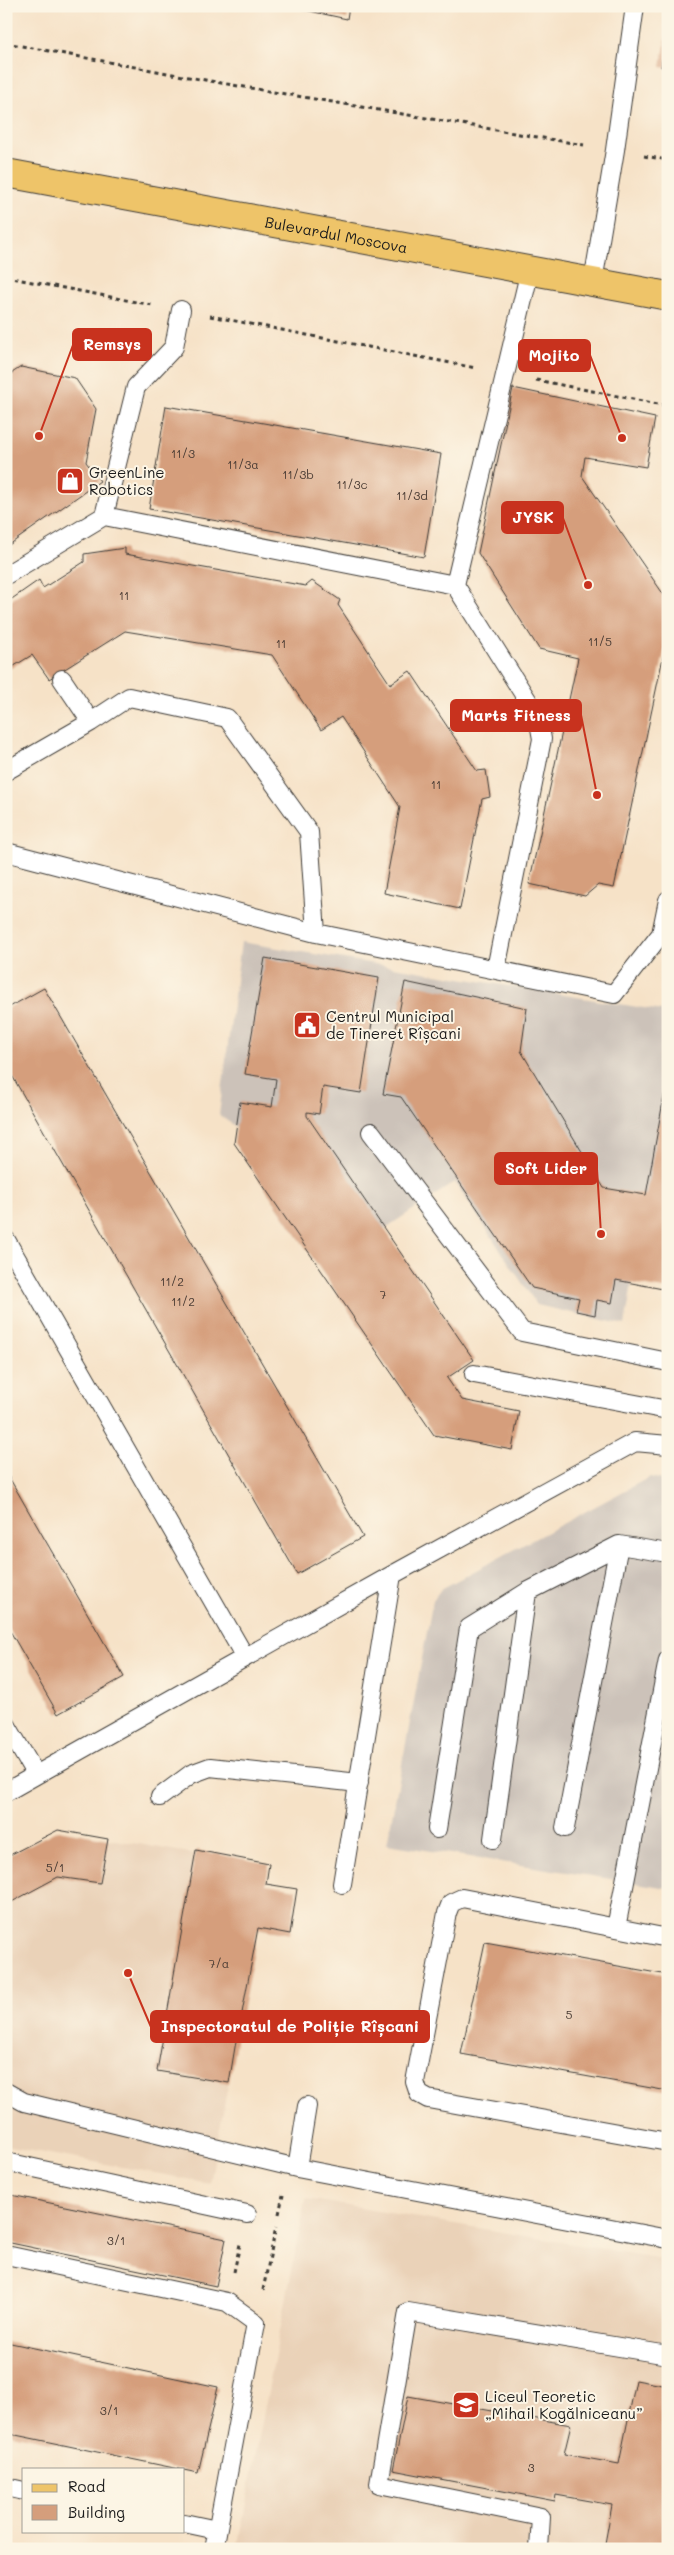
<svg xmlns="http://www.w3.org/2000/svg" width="674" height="2555" font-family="Mali,sans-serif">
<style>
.built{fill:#ead2b8}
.industrial{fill:#ccc2b9}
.building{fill:#d59e7c}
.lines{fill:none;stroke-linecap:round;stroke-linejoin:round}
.service-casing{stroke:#3d3a36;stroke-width:20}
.primary-casing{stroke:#3d3a36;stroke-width:30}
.path{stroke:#3d3a36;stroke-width:3;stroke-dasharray:4 4;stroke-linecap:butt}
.service{stroke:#fff;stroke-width:18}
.primary{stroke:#eec469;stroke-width:28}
.labels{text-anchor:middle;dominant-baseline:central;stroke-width:4;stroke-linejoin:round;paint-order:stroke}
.number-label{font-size:12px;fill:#4a3c34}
.street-label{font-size:15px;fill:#1c1c1c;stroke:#fcf5e5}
.poi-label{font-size:15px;fill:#1c1c1c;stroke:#fcf5e5;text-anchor:start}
.leader{fill:none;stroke:#c8321e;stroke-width:2}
.callout-dot{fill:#c8321e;stroke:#fcf5e5;stroke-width:2}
.callout{fill:#c8321e;stroke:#c8321e;stroke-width:2}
.callout-label{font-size:16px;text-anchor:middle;font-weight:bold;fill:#fff}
</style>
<rect width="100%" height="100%" fill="#fcf5e5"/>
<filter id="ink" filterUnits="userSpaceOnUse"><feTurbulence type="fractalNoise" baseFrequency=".02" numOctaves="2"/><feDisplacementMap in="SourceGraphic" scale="10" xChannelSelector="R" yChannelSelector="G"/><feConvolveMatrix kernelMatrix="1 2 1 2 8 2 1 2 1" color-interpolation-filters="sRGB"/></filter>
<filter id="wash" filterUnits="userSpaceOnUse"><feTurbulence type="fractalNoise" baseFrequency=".0096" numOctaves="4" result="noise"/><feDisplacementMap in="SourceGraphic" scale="20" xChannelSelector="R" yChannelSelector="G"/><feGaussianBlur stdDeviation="1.12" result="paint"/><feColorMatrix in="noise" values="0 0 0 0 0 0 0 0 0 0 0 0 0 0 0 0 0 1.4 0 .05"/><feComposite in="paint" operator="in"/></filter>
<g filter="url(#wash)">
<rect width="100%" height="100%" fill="#f6e2c7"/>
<path class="built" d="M 58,1830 L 195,1854 L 196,1850 L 269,1864 L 266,1884 L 297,1889 L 290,1934 L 257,1929 L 242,2012 L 255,2015 L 251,2037 L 237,2035 L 210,2183 L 6,2146 L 6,1857 Z
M 306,2199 L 668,2260 L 668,2549 L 237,2549 Z"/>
<path class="industrial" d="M 241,942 L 668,1012 L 668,1068 L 625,1325 L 537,1305 L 455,1182 L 384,1229 L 474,1360 L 447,1378 L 462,1400 L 519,1411 L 512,1450 L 434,1435 L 234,1143 L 236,1127 L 219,1115 Z
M 650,1477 L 668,1481 L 668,1888 L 387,1844 L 433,1600 L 441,1589 Z"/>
<g id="blocks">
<path class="building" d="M 286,6 L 349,6 L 347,19 Z
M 667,33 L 668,33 L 668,68 L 661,67 Z
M 21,367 L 75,378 L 96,409 L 86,462 L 100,481 L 6,547 L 6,377 Z
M 513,388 L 655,418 L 646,467 L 585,457 L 582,476 L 666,598 L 668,609 L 668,634 L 614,888 L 598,885 L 585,896 L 529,884 L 578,658 L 539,649 L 478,553 Z
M 166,406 L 441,454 L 424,557 L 149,509 Z
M 125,548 L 125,554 L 306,586 L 312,581 L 340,600 L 338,605 L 390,684 L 410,671 L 477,771 L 486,770 L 490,797 L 482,799 L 460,909 L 384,893 L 400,807 L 341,717 L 321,730 L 272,655 L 125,631 L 49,679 L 32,655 L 6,671 L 6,603 L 39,580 L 43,588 L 84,562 L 84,554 Z
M 265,958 L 379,978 L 361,1093 L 323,1087 L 319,1114 L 307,1112 L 307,1116 L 474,1360 L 447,1378 L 462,1400 L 519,1411 L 512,1450 L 434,1435 L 234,1143 L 240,1102 L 272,1107 L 276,1079 L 245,1074 Z
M 405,982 L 527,1008 L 521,1051 L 604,1188 L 646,1195 L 668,1074 L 668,1290 L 616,1280 L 612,1303 L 597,1300 L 595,1315 L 576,1311 L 579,1298 L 532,1288 L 401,1097 L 383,1094 Z
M 44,988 L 363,1537 L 297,1574 L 6,1065 L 6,1009 Z
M 6,1472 L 124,1677 L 58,1714 L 6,1624 Z
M 58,1830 L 108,1839 L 100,1883 L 58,1877 L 6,1905 L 6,1857 Z
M 196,1850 L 269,1864 L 266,1884 L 297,1889 L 290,1934 L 258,1928 L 242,2013 L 255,2015 L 251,2037 L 237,2035 L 229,2083 L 157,2071 Z
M 485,1942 L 668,1975 L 668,2091 L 461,2054 Z
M 6,2194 L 226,2239 L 216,2286 L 6,2242 Z
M 6,2342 L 218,2387 L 198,2473 L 6,2433 Z
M 636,2380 L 668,2386 L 668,2549 L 604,2549 L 612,2505 L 556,2495 L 555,2501 L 393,2470 L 408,2396 L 571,2425 L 564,2454 L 619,2464 Z"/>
</g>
</g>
<g filter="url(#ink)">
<use href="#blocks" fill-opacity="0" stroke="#3d3a36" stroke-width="1"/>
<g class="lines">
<g class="service-casing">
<path id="service" d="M 593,282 L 615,150 L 635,6
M 104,516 L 455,585
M 6,575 L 104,516 L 136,387 L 174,347 L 181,310
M 62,679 L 91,722
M 6,771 L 91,722 L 129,697 L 227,718 L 309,832 L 316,933
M 6,852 L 316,933 L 614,994 L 661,934 L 668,900
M 496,969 L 542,739 L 538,717 L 455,585 L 530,270
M 371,1132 L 522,1332 L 668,1362
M 6,1240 L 245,1657
M 474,1374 L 668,1410
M 6,1724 L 36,1775 L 392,1575 L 635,1442 L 668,1445
M 6,1792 L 36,1775
M 160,1797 L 191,1774 L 210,1767 L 359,1783
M 565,1828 L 619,1545 L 668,1553
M 437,1829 L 469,1628 L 527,1592 L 619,1545
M 493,1839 L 527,1592
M 342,1884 L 392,1575
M 616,1928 L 668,1660
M 668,1938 L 462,1898 L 451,1903 L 447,1913 L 415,2082 L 419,2094 L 428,2099 L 668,2142
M 6,2092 L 24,2102 L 297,2168 L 668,2239
M 6,2162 L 247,2214
M 297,2168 L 307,2106
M 6,2255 L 227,2302 L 256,2323 L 214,2549
M 6,2487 L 24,2491
M 184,2523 L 217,2530
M 539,2549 L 541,2517 L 379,2484 L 408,2312 L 668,2355"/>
</g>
<g class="primary-casing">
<g id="primary">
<path id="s1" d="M 6,173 L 668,296"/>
</g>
</g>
<path class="path" d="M 6,43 L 221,83 L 584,145
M 644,156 L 668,160
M 6,277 L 152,305
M 210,316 L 476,368
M 536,380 L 668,406
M 279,2214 L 283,2195
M 234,2272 L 240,2244
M 263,2290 L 276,2227"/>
<use href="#service" class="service"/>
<use href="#primary" class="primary"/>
</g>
</g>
<defs>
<g id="shop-square" transform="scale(1.4375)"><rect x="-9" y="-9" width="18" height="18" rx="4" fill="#c8321e" stroke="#fcf5e5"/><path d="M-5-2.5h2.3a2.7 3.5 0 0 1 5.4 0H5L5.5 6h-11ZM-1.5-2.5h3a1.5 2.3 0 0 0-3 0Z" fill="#fff"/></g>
<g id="civic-square" transform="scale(1.4375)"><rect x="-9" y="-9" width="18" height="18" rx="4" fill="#c8321e" stroke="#fcf5e5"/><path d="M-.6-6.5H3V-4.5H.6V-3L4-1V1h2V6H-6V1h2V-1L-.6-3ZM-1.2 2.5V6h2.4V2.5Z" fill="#fff"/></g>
<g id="school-square" transform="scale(1.4375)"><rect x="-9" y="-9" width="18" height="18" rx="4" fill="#c8321e" stroke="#fcf5e5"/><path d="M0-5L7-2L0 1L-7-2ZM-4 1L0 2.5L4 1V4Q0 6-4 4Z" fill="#fff"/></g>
</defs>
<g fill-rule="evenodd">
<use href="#shop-square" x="70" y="481"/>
<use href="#civic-square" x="307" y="1025"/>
<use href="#school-square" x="466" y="2405"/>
</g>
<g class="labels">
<g class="number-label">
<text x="183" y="453">11/3</text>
<text x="243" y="464">11/3a</text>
<text x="298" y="474">11/3b</text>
<text x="352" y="484">11/3c</text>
<text x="412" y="495">11/3d</text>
<text x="124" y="595">11</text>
<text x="600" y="641">11/5</text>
<text x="281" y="643">11</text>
<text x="436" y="784">11</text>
<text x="172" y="1281">11/2</text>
<text x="383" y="1294">7</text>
<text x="183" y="1301">11/2</text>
<text x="55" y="1867">5/1</text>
<text x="219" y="1963">7/a</text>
<text x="569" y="2014">5</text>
<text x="116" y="2240">3/1</text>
<text x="109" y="2410">3/1</text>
<text x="531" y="2467">3</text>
</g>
<g class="street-label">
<text stroke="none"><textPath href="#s1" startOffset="336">Bulevardul Moscova</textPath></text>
</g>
<g class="poi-label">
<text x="89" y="472">GreenLine<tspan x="89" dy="17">Robotics</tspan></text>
<text x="326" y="1016">Centrul Municipal<tspan x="326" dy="17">de Tineret Rîșcani</tspan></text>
<text x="485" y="2396">Liceul Teoretic<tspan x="485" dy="17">„Mihail Kogălniceanu”</tspan></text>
</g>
</g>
<path class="leader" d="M39 436L73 345M622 438L590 355M588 585L563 518M597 795L581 715M601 1234L597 1169M128 1973L151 2027"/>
<g class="callout-dot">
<circle cx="39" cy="436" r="5"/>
<circle cx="622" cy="438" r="5"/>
<circle cx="588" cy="585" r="5"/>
<circle cx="597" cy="795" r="5"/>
<circle cx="601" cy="1234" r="5"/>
<circle cx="128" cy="1973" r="5"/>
</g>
<g class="callout">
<rect x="73" y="329" width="78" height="31" rx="5"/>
<rect x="519" y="340" width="71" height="31" rx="5"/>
<rect x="502" y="502" width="61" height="31" rx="5"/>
<rect x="451" y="700" width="130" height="31" rx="5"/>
<rect x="495" y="1153" width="102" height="31" rx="5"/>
<rect x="151" y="2011" width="278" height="31" rx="5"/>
</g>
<g class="callout-label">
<text x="112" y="350">Remsys</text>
<text x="554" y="361">Mojito</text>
<text x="533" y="523">JYSK</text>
<text x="516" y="721">Marts Fitness</text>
<text x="546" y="1174">Soft Lider</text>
<text x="290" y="2032">Inspectoratul de Poliție Rîșcani</text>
</g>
<rect width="674" height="2555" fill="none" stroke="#fcf5e5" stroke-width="25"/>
<rect x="22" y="2468" width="162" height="65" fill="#fcf5e5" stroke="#a29e95"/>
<rect x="32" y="2484" width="25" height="8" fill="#eec469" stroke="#a29e95"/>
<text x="68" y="2492" font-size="15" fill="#1c1c1c">Road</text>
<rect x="32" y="2505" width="25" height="15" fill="#d59e7c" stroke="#a29e95"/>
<text x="68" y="2518" font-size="15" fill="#1c1c1c">Building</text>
</svg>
